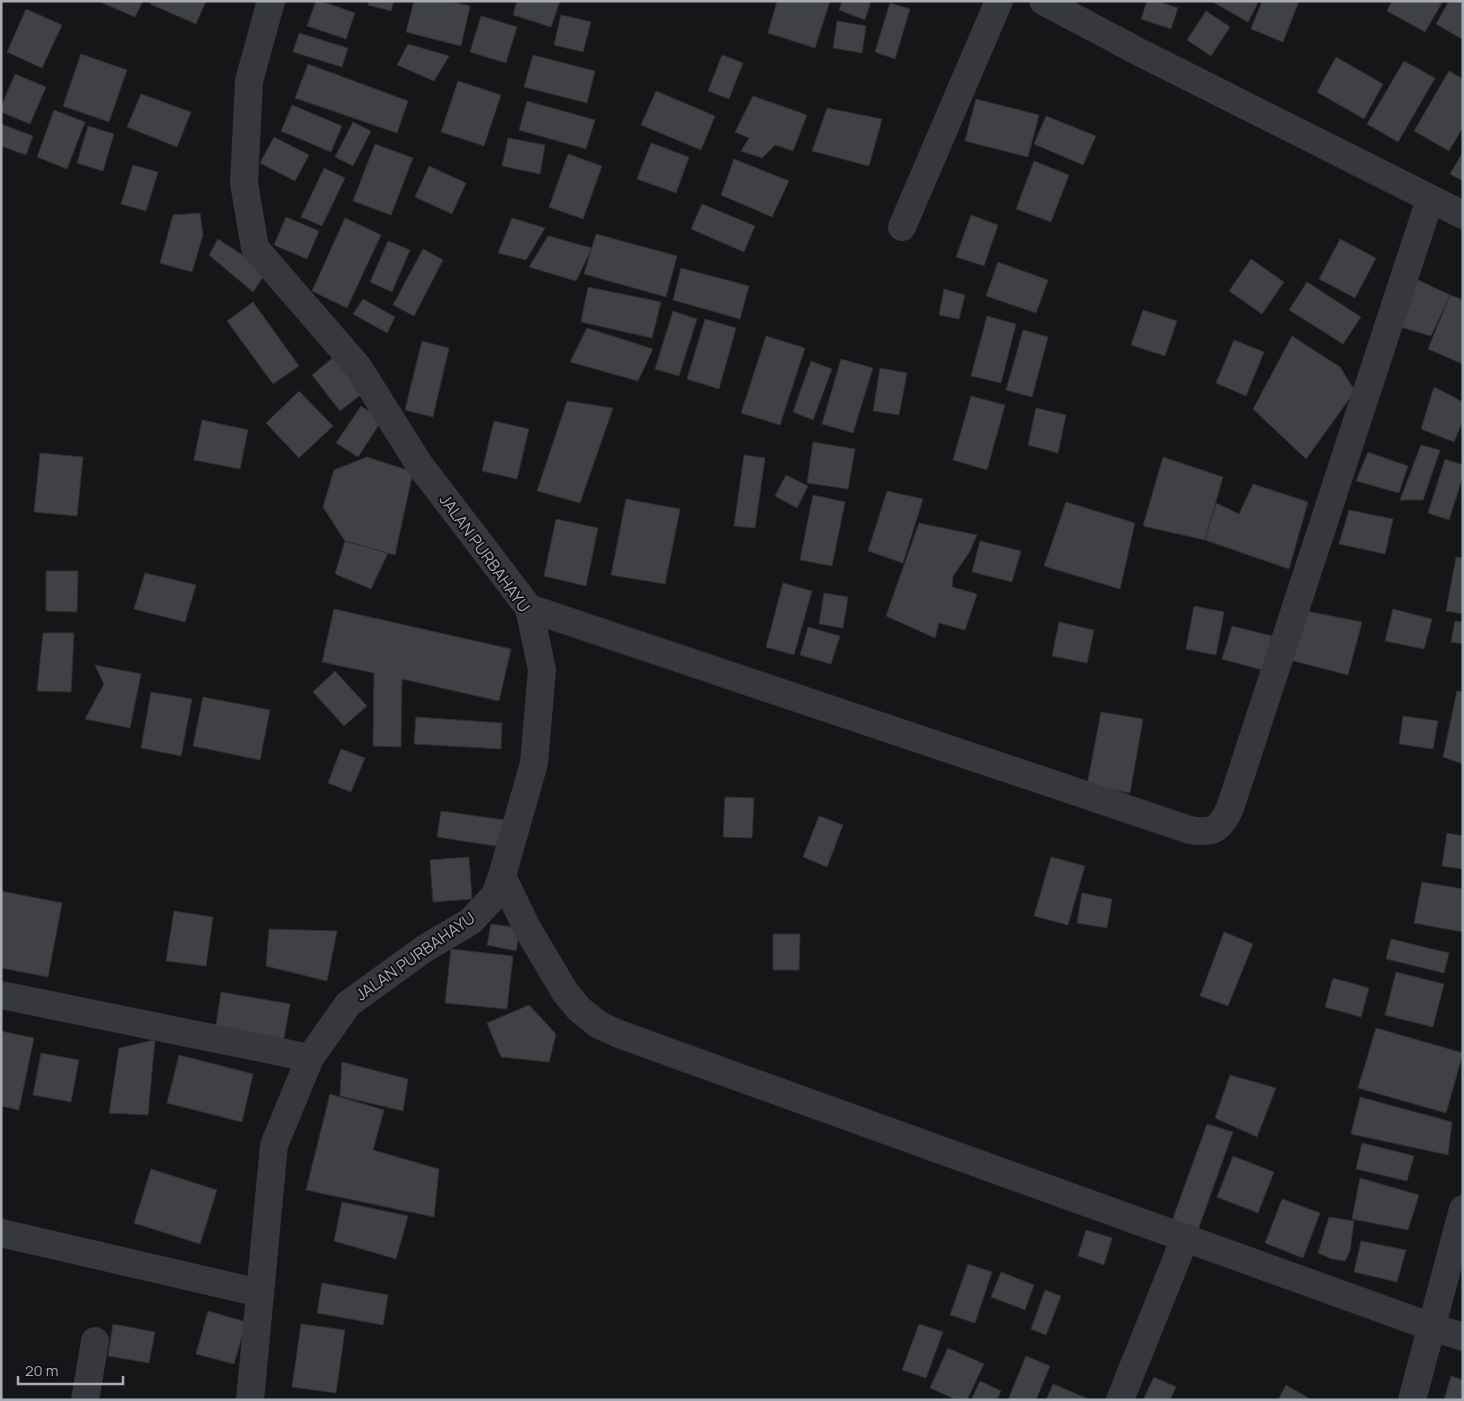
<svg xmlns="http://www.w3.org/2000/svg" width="1464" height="1401" font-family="Manrope,sans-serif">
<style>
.building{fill:#404145;stroke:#303034}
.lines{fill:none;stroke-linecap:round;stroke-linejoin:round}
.minor{stroke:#37383d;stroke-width:28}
.labels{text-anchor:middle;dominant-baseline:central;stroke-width:4;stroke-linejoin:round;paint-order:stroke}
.street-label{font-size:16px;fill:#a8adb8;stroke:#111113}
</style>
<rect width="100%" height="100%" fill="#161618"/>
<path class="building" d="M 98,1 L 143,1 L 135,17 Z
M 151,1 L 206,1 L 196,24 L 150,4 Z
M 316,1 L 321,1 L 355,13 L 346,39 L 307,26 Z
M 369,1 L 394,1 L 391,11 L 368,5 Z
M 414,1 L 450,1 L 470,6 L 461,46 L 406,32 Z
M 517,1 L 560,1 L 551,27 L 513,15 Z
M 777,1 L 830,1 L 815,48 L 768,33 Z
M 842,1 L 871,1 L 865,20 L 839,10 Z
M 1147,1 L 1158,1 L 1178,8 L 1171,29 L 1141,19 Z
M 1211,1 L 1259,1 L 1248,22 Z
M 1262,1 L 1299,1 L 1283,42 L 1251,29 Z
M 1392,1 L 1443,1 L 1425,32 L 1387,11 Z
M 1449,1 L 1463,1 L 1462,39 L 1436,24 Z
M 890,3 L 910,9 L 895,59 L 875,52 Z
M 26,9 L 62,25 L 42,68 L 7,52 Z
M 1206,11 L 1230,27 L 1211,56 L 1187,40 Z
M 561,15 L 591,22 L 583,52 L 554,45 Z
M 481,16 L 517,27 L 506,63 L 470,52 Z
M 837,21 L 866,26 L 862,53 L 833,48 Z
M 299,33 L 348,48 L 342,67 L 293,52 Z
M 408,44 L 449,56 L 434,81 L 397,65 Z
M 81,54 L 127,70 L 109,122 L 63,106 Z
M 533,55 L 595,71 L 587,103 L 524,87 Z
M 722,55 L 743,63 L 729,99 L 708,91 Z
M 1336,57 L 1383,84 L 1364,119 L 1317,92 Z
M 1404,61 L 1435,78 L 1398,142 L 1367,124 Z
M 308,64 L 408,101 L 397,133 L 295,98 Z
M 1449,71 L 1463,79 L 1463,127 L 1449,151 L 1414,131 Z
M 15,74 L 46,87 L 30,124 L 1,112 L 1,107 Z
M 458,81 L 501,95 L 484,146 L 441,132 Z
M 656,91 L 715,116 L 701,150 L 641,125 Z
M 141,94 L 191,112 L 177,147 L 127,127 Z
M 753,96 L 807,115 L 793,151 L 775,145 L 762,158 L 741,151 L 749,138 L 735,132 Z
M 976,99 L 1039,115 L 1028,157 L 965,141 Z
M 527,101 L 595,120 L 586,149 L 519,130 Z
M 292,105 L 342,126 L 331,152 L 281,131 Z
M 827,108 L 882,119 L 869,166 L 812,151 Z
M 54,110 L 85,122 L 67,169 L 37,157 Z
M 1046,116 L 1096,136 L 1083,165 L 1034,144 Z
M 353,122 L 371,131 L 353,166 L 335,157 Z
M 1,124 L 33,136 L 26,155 L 1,146 Z
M 88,126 L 114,134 L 103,171 L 77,163 Z
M 274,137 L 309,155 L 295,181 L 260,163 Z
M 508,138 L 545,145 L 540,174 L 502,166 Z
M 651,143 L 689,157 L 676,193 L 637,179 Z
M 375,144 L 413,158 L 391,215 L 353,201 Z
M 1463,152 L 1463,181 L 1450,174 Z
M 568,154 L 602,166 L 583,219 L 549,207 Z
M 734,159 L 789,181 L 772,217 L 721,195 Z
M 1034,161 L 1069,175 L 1051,222 L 1016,209 Z
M 133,165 L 158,172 L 146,211 L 121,204 Z
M 429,166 L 466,183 L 452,214 L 415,197 Z
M 324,168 L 345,178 L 322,226 L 301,217 Z
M 702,204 L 755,226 L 744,252 L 691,229 Z
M 200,213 L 203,235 L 192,272 L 160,263 L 173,215 Z
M 971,215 L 998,225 L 984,266 L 956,257 Z
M 286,217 L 319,231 L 307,259 L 274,245 Z
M 345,218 L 381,235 L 347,308 L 312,291 Z
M 512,218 L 545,228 L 526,260 L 498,253 Z
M 596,234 L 677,256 L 666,297 L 584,274 Z
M 548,236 L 592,248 L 576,281 L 529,267 Z
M 218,239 L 267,271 L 253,292 L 209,255 Z
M 1340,239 L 1376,258 L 1355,298 L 1319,279 Z
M 388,241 L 410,250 L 392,292 L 370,282 Z
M 423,249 L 443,260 L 414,316 L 393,305 Z
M 1251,259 L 1284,282 L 1262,314 L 1229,291 Z
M 998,262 L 1048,280 L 1036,313 L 986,296 Z
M 681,268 L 749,286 L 740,319 L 673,300 Z
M 1418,280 L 1450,295 L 1431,336 L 1397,326 Z
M 1307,282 L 1361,317 L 1343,344 L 1289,310 Z
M 588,287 L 661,302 L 652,338 L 581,322 Z
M 944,289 L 965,295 L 959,319 L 939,315 Z
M 1450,295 L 1463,300 L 1463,364 L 1428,349 Z
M 363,299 L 395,317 L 387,333 L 353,314 Z
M 253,302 L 299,366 L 273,384 L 227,321 Z
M 1143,310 L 1177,321 L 1165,356 L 1131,345 Z
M 673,311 L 697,319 L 679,376 L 655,369 Z
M 987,316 L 1016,324 L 1001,383 L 971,376 Z
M 705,319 L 736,328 L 719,389 L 687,379 Z
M 587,328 L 653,349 L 638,381 L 570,362 Z
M 1023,330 L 1048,337 L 1032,397 L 1006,390 Z
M 766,336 L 805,348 L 780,425 L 741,413 Z
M 1292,336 L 1340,367 L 1355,391 L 1306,459 L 1253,409 Z
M 1234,340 L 1264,352 L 1246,396 L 1216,383 Z
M 422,341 L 449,348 L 433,417 L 405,410 Z
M 335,356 L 363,393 L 340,411 L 312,375 Z
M 841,359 L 873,368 L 853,433 L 822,424 Z
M 811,361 L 832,369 L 813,420 L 793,412 Z
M 880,368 L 907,373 L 899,415 L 873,411 Z
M 1434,387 L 1463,402 L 1463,420 L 1454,442 L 1421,429 Z
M 299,391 L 333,426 L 299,458 L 266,423 Z
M 971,396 L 1005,405 L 987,470 L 953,460 Z
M 567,401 L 613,408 L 580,503 L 537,491 Z
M 361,406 L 382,420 L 358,457 L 336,443 Z
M 1036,408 L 1066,415 L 1058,453 L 1028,445 Z
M 202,420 L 248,430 L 240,469 L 194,460 Z
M 494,421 L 529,429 L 517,479 L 482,471 Z
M 813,442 L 855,449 L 848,489 L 807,483 Z
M 1421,445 L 1440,450 L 1423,500 L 1400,500 Z
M 1368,452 L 1408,466 L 1399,493 L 1356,481 Z
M 40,453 L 83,457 L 77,516 L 34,512 Z
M 744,455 L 765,458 L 755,528 L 734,526 Z
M 367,457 L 413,472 L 395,555 L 345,541 L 323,507 L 334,470 Z
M 1163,457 L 1223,477 L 1205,540 L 1143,526 Z
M 1445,459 L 1463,465 L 1463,476 L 1449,520 L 1428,513 Z
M 786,475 L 808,486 L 797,508 L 775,496 Z
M 1253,484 L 1308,502 L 1289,569 L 1205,540 L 1216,503 L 1239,514 Z
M 887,491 L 923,499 L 903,563 L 868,551 Z
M 813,495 L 845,502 L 832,566 L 800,560 Z
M 626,499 L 680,509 L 665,584 L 611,575 Z
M 1066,502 L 1135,523 L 1120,589 L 1044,566 Z
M 1349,510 L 1393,519 L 1385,554 L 1339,544 Z
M 556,519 L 598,528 L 586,586 L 544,576 Z
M 919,523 L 977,535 L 969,553 L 953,576 L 952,587 L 977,594 L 965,630 L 939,623 L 935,638 L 886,616 Z
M 345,541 L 388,553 L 371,589 L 335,574 Z
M 980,541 L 1021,551 L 1012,582 L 972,572 Z
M 1456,557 L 1463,558 L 1463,614 L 1446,611 Z
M 46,571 L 78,571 L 77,612 L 46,611 Z
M 145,573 L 196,585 L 185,622 L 134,609 Z
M 783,583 L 812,591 L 794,655 L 766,647 Z
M 824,593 L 848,597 L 843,628 L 819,624 Z
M 1194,606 L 1224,612 L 1216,655 L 1186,649 Z
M 334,609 L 511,649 L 499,701 L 402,679 L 401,747 L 373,746 L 374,673 L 322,662 Z
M 1393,609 L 1432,619 L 1424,649 L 1385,641 Z
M 1306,611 L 1362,622 L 1348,675 L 1290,660 Z
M 1455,621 L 1463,622 L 1463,644 L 1451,642 Z
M 1059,622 L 1094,630 L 1087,663 L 1052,656 Z
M 1232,626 L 1272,636 L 1262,670 L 1222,659 Z
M 808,627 L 840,636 L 831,664 L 800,655 Z
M 43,633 L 74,633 L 71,692 L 37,691 Z
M 95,665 L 141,674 L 130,728 L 85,719 L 104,684 Z
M 335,671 L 367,706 L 344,726 L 313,692 Z
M 1457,691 L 1463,692 L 1463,764 L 1443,757 Z
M 151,692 L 192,699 L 181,756 L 141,748 Z
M 203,697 L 270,710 L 260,760 L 193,746 Z
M 1101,712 L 1143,719 L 1130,793 L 1087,785 Z
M 1403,716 L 1438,721 L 1433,749 L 1399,744 Z
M 416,717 L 502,723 L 501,749 L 414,744 Z
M 341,749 L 365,758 L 351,792 L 328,783 Z
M 725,797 L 754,798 L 752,838 L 723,837 Z
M 441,811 L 505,820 L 502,847 L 437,837 Z
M 819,816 L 843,825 L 827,867 L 803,857 Z
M 1447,833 L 1463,836 L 1463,869 L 1442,866 Z
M 469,857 L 472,899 L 433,902 L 430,860 Z
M 1051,857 L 1085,866 L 1068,925 L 1034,916 Z
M 1422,882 L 1463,889 L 1463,932 L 1414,923 Z
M 1,891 L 62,903 L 48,977 L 1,968 Z
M 1082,893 L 1112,899 L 1107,928 L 1077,923 Z
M 174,911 L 213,917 L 206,966 L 166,961 Z
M 491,924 L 520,928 L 516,951 L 487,945 Z
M 269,929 L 337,931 L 327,981 L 266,966 Z
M 1224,932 L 1253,944 L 1228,1006 L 1200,996 Z
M 773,934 L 800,934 L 799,970 L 773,970 Z
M 1391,939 L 1449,953 L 1444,973 L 1386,959 Z
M 451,949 L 513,956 L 507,1009 L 445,1003 Z
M 1396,972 L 1444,984 L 1433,1027 L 1385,1015 Z
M 1333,978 L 1369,988 L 1361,1017 L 1325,1007 Z
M 221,992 L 290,1004 L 283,1044 L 215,1032 Z
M 529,1005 L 556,1034 L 549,1062 L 501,1057 L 487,1023 Z
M 1376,1028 L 1463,1053 L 1446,1113 L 1358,1088 Z
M 1,1031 L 34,1038 L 19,1110 L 1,1106 Z
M 155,1040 L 148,1115 L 109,1113 L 119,1048 Z
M 41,1053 L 79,1060 L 71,1102 L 33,1095 Z
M 179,1055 L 253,1074 L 242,1122 L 167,1103 Z
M 342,1062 L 408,1079 L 403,1111 L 340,1096 Z
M 1230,1075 L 1276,1088 L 1257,1137 L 1215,1118 Z
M 330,1094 L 384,1110 L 373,1150 L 439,1169 L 434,1217 L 306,1190 Z
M 1360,1097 L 1452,1122 L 1448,1155 L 1351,1134 Z
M 1207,1124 L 1233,1132 L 1198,1230 L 1172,1221 Z
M 1362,1143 L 1414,1156 L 1407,1181 L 1356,1169 Z
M 1233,1156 L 1274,1172 L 1258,1213 L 1217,1197 Z
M 151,1169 L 217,1190 L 200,1244 L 134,1223 Z
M 1360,1178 L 1419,1195 L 1408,1230 L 1352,1219 Z
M 1282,1199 L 1320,1213 L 1303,1258 L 1265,1243 Z
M 342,1202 L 408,1216 L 396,1259 L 334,1241 Z
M 1329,1217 L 1354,1221 L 1350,1251 L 1345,1261 L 1332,1259 L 1318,1253 Z
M 1086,1230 L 1112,1238 L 1104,1265 L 1078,1256 Z
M 1361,1241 L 1406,1250 L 1397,1282 L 1354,1272 Z
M 968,1264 L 992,1272 L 975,1323 L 950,1315 Z
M 1001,1272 L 1034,1285 L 1025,1310 L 991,1297 Z
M 322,1283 L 388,1295 L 383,1325 L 317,1313 Z
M 1045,1290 L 1061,1296 L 1046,1335 L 1031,1329 Z
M 208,1311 L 246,1322 L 234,1364 L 196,1354 Z
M 113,1324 L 155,1332 L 149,1363 L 108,1356 Z
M 301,1324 L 345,1330 L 336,1393 L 292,1387 Z
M 919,1324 L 943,1332 L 926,1378 L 902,1370 Z
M 948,1348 L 984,1364 L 967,1400 L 957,1400 L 930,1388 Z
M 1026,1356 L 1050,1366 L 1036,1400 L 1008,1400 Z
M 1451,1376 L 1463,1380 L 1463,1400 L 1444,1400 Z
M 1154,1377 L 1176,1387 L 1170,1400 L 1143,1400 Z
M 980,1381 L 1001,1391 L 997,1400 L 971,1400 Z
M 1053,1384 L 1091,1400 L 1046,1400 Z
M 1286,1385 L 1312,1400 L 1278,1400 Z"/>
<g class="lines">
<path class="minor" d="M 1043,1 L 1139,52 L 1463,215
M 902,227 L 999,1
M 529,608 L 1190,830 C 1214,834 1220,829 1230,808 L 1430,199
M 502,876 L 527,928 L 565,992 L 579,1009 L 599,1025 L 619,1034 L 1432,1327 L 1463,1337
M 1,995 L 310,1058
M 1,1233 L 260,1293
M 85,1400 L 95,1341
M 250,1400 L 274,1145 L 310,1058 L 348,1004 L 424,949 L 471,921 L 495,895 L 502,876 L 534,763 L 542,670 L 529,608 L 419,464 L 358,367 L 255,248 L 244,183 L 249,81 L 271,1
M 1120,1400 L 1185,1238
M 1412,1400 L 1463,1209"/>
</g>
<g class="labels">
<g class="street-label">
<text transform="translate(485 553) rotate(54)">JALAN PURBAHAYU</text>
<text transform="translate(415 956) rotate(-35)">JALAN PURBAHAYU</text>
</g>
</g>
<rect width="1464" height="1401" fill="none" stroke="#a8adb8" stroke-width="5"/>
<path d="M18 1376v8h105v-8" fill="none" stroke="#a8adb8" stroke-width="2.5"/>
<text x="25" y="1376" font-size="15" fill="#a8adb8" stroke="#111113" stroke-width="4" paint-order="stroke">20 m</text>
</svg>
